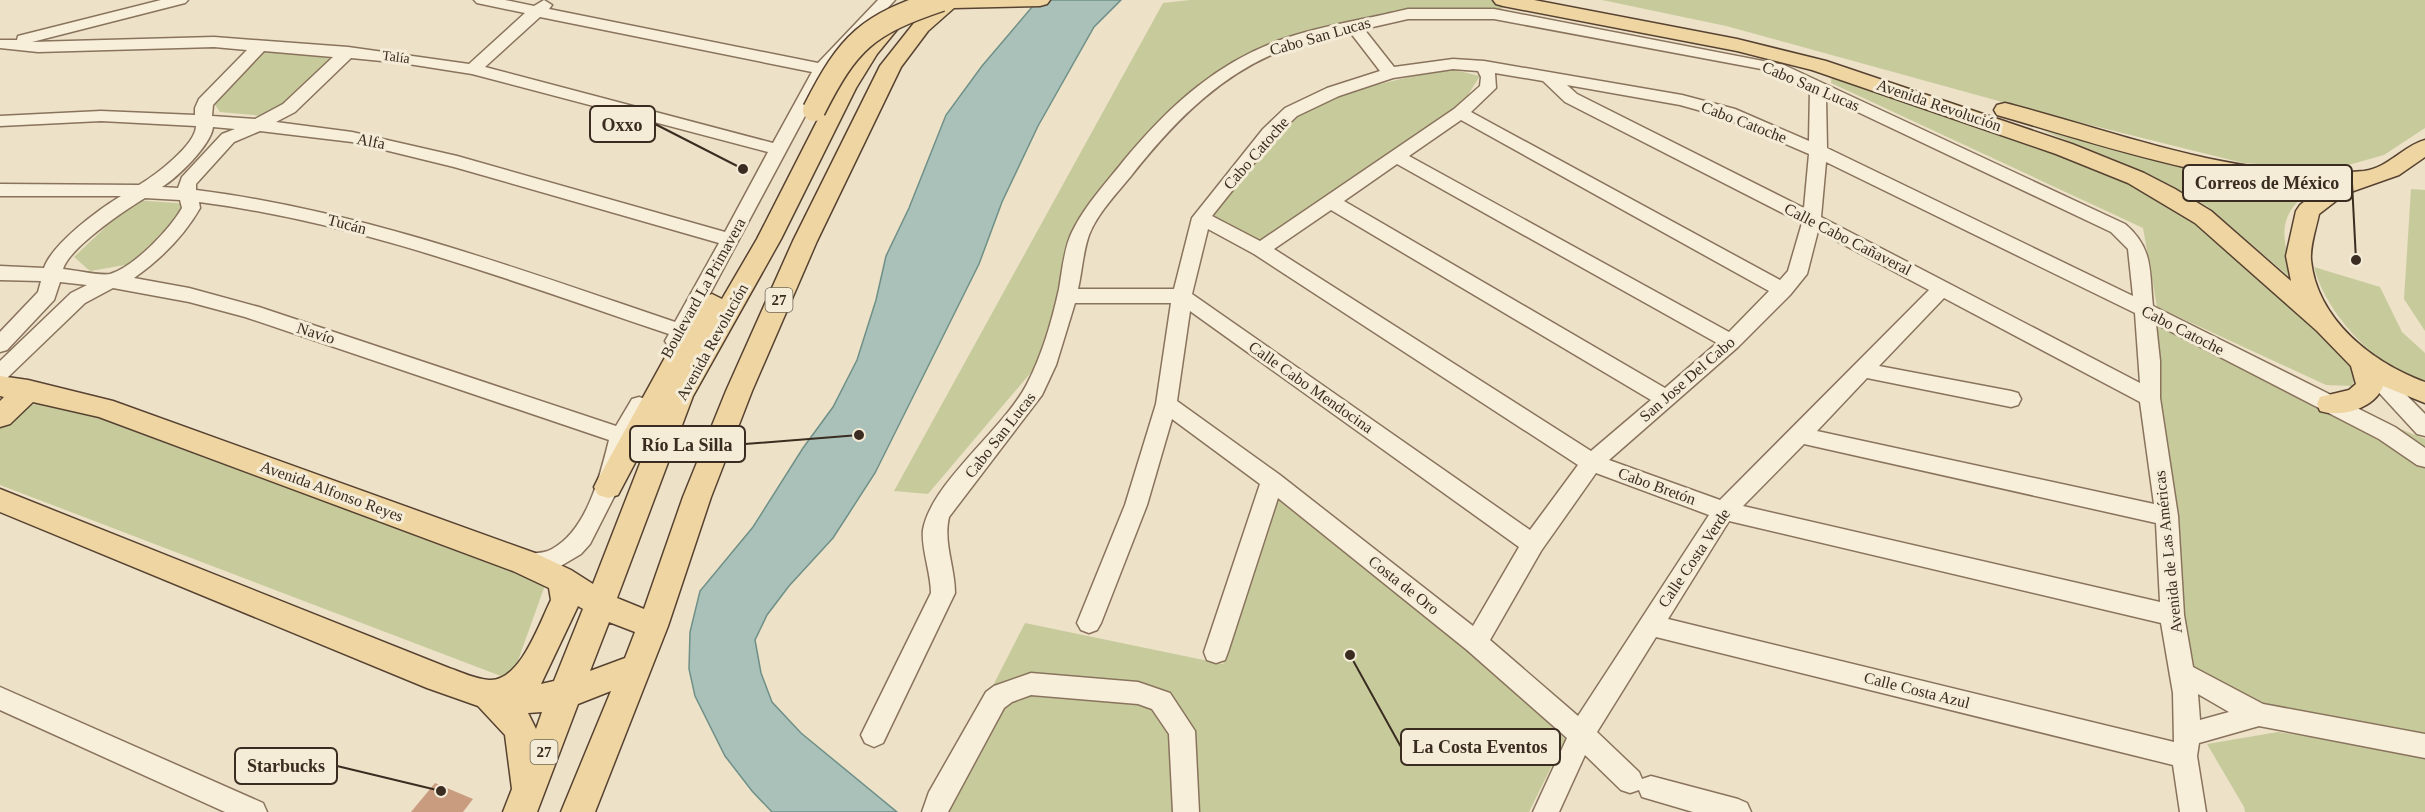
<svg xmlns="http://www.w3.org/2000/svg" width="2425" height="812" font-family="'Times New Roman',serif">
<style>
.green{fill:#c7cb9c}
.water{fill:#a9c1b9;stroke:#6f9087;stroke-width:1.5}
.building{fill:#ca9c7f}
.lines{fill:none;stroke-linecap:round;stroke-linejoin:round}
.minor-casing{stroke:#89735d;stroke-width:3}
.major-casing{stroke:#574231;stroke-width:3}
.minor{fill:#f8efdb;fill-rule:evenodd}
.major{fill:#eed5a2;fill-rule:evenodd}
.major-bridge-casing{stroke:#574231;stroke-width:25;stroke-linecap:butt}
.major-bridge{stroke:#eed5a2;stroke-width:22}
.labels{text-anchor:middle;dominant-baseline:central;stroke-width:6;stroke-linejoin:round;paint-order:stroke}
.far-street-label{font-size:14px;fill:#3a2c20;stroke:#f5ecd7}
.shield{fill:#f5ecd7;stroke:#726657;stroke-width:1.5}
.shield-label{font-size:15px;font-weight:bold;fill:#3a2c20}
.street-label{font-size:16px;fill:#3a2c20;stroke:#f5ecd7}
.leader{fill:none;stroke:#3a2c20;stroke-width:2}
.callout-dot{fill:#3a2c20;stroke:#f5ecd7;stroke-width:2}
.callout{fill:#f5ecd7;stroke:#3a2c20;stroke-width:2}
.callout-label{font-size:18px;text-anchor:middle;font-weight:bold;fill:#3a2c20}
</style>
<rect width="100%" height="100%" fill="#ede1c8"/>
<path class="green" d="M 1190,0 L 1506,0 L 1501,10 L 1400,13 L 1292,39 L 1214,76 L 1085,217 L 1034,369 L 928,494 L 894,491 L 1163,3 Z
M 1602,0 L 2425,0 L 2425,128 L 2384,155 L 2334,169 L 2243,163 L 2046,114 L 1726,26 Z
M 265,48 L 333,55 L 287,105 L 263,116 L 220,112 L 213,102 Z
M 1446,68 L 1480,76 L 1459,109 L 1262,245 L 1212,216 L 1293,118 L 1339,94 Z
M 1832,71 L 2075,160 L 2152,194 L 2191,216 L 2293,305 L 2358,370 L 2352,386 L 2326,385 L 2157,307 L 2143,228 L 1831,83 Z
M 2041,130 L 2154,160 L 2238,179 L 2282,185 L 2323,184 C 2271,211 2280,242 2301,287 L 2207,206 L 2128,165 Z
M 2411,189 L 2425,190 L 2425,331 L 2404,299 Z
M 134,200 L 190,204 L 131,264 L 90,271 L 74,257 Z
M 2314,267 L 2380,287 L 2402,332 L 2425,353 L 2425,382 C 2377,369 2326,314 2314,267 Z
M 2146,309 L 2332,401 L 2425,439 L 2425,743 L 2188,695 Z
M 72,400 L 548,577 L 511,680 L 0,485 L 0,428 L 20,406 Z
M 1274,490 L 1465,646 L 1565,739 L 1529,812 L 928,812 L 1025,623 L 1223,664 Z
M 2278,732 L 2425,754 L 2425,812 L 2245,812 L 2244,807 L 2207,744 Z"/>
<path class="water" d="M 1038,0 L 1121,0 L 1094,27 L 1038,126 L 1002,202 L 979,264 L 875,473 L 833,538 L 789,586 L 767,615 L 755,640 L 761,673 L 772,702 L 801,733 L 897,812 L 772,812 L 752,791 L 725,756 L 695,696 L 689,669 L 690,632 L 700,591 L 753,527 L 803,448 L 833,407 L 857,360 L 876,300 L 886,256 L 909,208 L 946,115 L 982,66 Z"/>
<path class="building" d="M 435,783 L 473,799 L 463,812 L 411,812 Z"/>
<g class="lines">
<g class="minor-casing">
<path id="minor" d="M 161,0 L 188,0 L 185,3 L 32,42 L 214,37 L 348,47 L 469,64 L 525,13 L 477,3 L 474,0 L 505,0 L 534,6 L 544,0 L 552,5 L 549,9 L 818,63 L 878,0 L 895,0 L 829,71 L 682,346 L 675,348 L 668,346 L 665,341 L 669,334 C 514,282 362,223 199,202 L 200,208 C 184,236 161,259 134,278 L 189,288 L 259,307 L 616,426 L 632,399 L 639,397 L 646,399 L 649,405 L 632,437 L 619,487 L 590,544 L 581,554 L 559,567 L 541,573 L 516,569 L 512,562 L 516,555 C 528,551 541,556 552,549 C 587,530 600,476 609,440 L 245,317 L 189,302 L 113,288 L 85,303 L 7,378 L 0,381 L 0,361 L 71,293 L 87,285 L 60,282 L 54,300 L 7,350 L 0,352 L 0,332 L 38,292 L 41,281 L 0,280 L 0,266 L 44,268 C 52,244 99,209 121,196 L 0,196 L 0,184 L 139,185 C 154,176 196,145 196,126 L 101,121 L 0,126 L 0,116 L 101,111 L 195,115 L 195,108 L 199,99 L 247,50 L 214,47 L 38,52 L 0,48 L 0,40 L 17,40 L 18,36 ZM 540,17 L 812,72 L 773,143 L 485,67 ZM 264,51 L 333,57 L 283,104 L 255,119 L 212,116 L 213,105 ZM 351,58 L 402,63 L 472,74 L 768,152 L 725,232 L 457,156 L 352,132 L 276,122 L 295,112 ZM 213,127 L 235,129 L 222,134 L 182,177 L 178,188 L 162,187 C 177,178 211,145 213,127 ZM 260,131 L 352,142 L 454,167 L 719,243 L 675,322 C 518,269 363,211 196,190 L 196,184 L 234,142 ZM 145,198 L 180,200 L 182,208 C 170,229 134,267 110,274 C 100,276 75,270 63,269 C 69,248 125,210 145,198 Z
M 1408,9 L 1494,9 L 1784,65 L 2125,224 C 2154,249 2149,270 2153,306 L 2395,427 L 2425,448 L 2425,467 L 2417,465 L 2379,439 L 2156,324 L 2160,361 L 2160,398 L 2178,516 L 2184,615 L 2193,667 L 2263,704 L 2425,734 L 2425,758 L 2259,726 L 2199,743 L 2197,756 L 2206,812 L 2180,812 L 2173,765 L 1656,637 L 1597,732 L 1639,772 L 1642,779 L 1651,776 L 1738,799 L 1747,803 L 1751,812 L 1693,812 L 1642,797 L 1639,790 L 1630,793 L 1621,790 L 1585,755 L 1559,812 L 1533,812 L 1567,738 L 1467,650 L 1278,498 L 1228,652 L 1225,660 L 1216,663 L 1207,660 L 1204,652 L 1260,484 L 1172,419 L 1147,505 L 1101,623 L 1097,630 L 1089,633 L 1081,630 L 1077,623 L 1125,505 L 1156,404 L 1171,303 L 1075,303 L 1056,365 L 1042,395 L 949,517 C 943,543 955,567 955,593 L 883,743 L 874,747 L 865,743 L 861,735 L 931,593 C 931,573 921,548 923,530 C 931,483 1004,429 1027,384 C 1042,355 1052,321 1059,289 C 1062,272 1064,248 1072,232 C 1085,205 1107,182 1125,159 C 1170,105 1218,61 1286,38 C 1324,25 1368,19 1408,9 ZM 1408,19 L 1494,19 L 1772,71 L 1810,89 L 1809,141 L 1735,109 L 1682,95 L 1484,61 L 1453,59 L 1394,67 L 1364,29 ZM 1350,32 L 1380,71 L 1327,88 L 1285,108 L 1263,129 L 1192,218 L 1174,289 L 1078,289 C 1082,272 1083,252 1089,235 C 1097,214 1117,193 1131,176 C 1176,119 1226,68 1297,45 C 1314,39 1333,36 1350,32 ZM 1453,69 L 1478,71 L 1481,77 L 1480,86 L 1454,109 L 1260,241 L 1212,216 L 1275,137 L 1297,116 L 1339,96 L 1393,78 ZM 1495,73 L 1543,81 L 1565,102 L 1802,223 L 1788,271 L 1780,280 L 1471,112 L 1496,88 ZM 1567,85 L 1680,105 L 1723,117 L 1809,154 L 1804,208 L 1577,94 ZM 1826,97 L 2111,232 L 2128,249 L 2133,296 L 1827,148 ZM 1461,120 L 1769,291 L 1729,332 L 1409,156 ZM 1826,162 L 2135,313 L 2140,383 L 1821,217 ZM 1397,164 L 1717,343 L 1665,388 L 1344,201 ZM 1331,210 L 1651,400 L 1591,451 L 1274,249 ZM 1208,229 L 1254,254 L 1578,465 L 1530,530 L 1192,294 ZM 1818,231 L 1929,290 L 1720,500 L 1609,460 L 1738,347 L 1790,295 L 1807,274 ZM 1944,298 L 2140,402 L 2154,504 L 1817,431 L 1867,378 L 2011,407 L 2018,405 L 2021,399 L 2018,393 L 2011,391 L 1879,366 ZM 1190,311 L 1519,547 L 1473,626 L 1280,475 L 1177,401 ZM 1804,444 L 2156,523 L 2160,602 L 1743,506 ZM 1596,473 L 1709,515 L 1578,716 L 1490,640 L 1541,551 ZM 1729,521 L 2161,623 L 2173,693 L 2174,742 L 1668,619 ZM 2198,694 L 2229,712 L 2200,720 Z
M 2367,359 L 2374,362 L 2425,414 L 2425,436 L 2417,434 L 2360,372 L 2357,367 L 2360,362 Z
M 1031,673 L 1138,682 L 1170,693 L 1195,731 L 1199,812 L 1173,812 L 1169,734 L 1152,709 L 1138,704 L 1031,695 L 1012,702 L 1004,708 L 948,812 L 922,812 L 929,792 L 986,692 L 994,686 Z
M 0,687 L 263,803 L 267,812 L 225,812 L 0,710 Z"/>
</g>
<g class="major-casing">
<path id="major" d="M 935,0 L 1050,0 L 1047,4 L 1040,6 L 954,8 L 928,31 L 901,67 L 817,241 L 752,391 L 711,497 L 668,626 L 595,812 L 561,812 L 611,691 L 578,704 L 537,812 L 503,812 L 512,789 L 505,735 L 478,706 L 427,688 L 0,512 L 0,489 L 449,668 C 461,672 475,679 489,680 C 520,682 539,624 551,600 L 549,588 L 513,571 L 99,417 L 33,402 L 10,424 L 0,427 L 0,401 L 4,397 L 0,396 L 0,376 L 28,380 L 113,401 L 535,553 L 571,570 L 593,584 L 655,425 L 618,495 L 608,498 L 598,495 L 594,487 L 598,479 L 673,343 L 703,297 L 712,294 L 722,299 L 757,239 L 834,88 L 862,47 L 892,11 L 906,11 L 909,15 L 877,54 L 856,88 L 781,239 L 693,396 L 617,598 L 644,609 L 683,497 L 726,391 L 793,241 L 880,66 L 914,23 L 937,2 ZM 578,606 L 583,609 L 554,681 L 541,684 ZM 609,622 L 635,632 L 625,658 L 590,671 ZM 542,712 L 536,729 L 528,713 Z
M 1493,0 L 1534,0 L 1737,39 L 1826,61 L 2072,144 L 2144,173 L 2175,189 L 2211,211 L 2291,281 L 2286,256 L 2296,211 L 2300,205 L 2326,185 C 2213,184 2105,146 1997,115 L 1994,110 L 1997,105 L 2005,103 C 2122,133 2241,182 2364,171 C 2388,168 2403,146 2425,140 L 2425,157 L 2399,175 L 2345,194 L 2319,214 C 2316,229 2310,245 2311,260 C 2317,320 2373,363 2425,382 L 2425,403 L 2383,386 C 2375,408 2342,418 2320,411 L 2317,404 L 2320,397 L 2349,390 L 2356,384 L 2351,366 L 2317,331 L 2195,223 L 2128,183 L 2056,154 L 1812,70 L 1737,51 L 1503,6 L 1496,4 Z"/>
</g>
<use href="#minor" class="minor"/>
<use href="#major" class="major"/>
<g class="major-bridge-casing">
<path id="major-bridge" d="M 814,110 C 849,41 867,25 941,0"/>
</g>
<use href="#major-bridge" class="major-bridge"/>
</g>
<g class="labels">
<g class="far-street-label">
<text transform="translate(396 57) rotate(7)">Talía</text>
</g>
<g class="shield">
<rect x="765.5" y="288" width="27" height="24" rx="4.5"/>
<rect x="530.5" y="740" width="27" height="24" rx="4.5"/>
</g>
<g class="shield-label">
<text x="779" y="300">27</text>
<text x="544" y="752">27</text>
</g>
<g class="street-label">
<text transform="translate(1320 36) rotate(-16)">Cabo San Lucas</text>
<text transform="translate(1811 86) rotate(23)">Cabo San Lucas</text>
<text transform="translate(1939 105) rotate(19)">Avenida Revolución</text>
<text transform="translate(1744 122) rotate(21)">Cabo Catoche</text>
<text transform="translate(371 141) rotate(11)">Alfa</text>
<text transform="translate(1256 153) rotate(-49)">Cabo Catoche</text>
<text transform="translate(347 224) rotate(15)">Tucán</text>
<text transform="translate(1848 239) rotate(27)">Calle Cabo Cañaveral</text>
<text transform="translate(703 288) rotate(-61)">Boulevard La Primavera</text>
<text transform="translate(2183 330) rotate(27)">Cabo Catoche</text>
<text transform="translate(316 333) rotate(18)">Navío</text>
<text transform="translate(712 342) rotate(-61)">Avenida Revolución</text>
<text transform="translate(1687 379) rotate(-41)">San Jose Del Cabo</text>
<text transform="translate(1311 387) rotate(35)">Calle Cabo Mendocina</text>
<text transform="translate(1000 435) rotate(-52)">Cabo San Lucas</text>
<text transform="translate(1657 486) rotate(20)">Cabo Bretón</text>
<text transform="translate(332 491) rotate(20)">Avenida Alfonso Reyes</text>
<text transform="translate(2168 552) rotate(-96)">Avenida de Las Américas</text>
<text transform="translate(1694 558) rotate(-56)">Calle Costa Verde</text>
<text transform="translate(1404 585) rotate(38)">Costa de Oro</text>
<text transform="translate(1917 690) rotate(14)">Calle Costa Azul</text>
</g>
</g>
<path class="leader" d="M743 169L655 124M2356 260L2352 183M859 435L745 444M1350 655L1401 747M441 791L337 766"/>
<g class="callout-dot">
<circle cx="743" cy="169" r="6"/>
<circle cx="2356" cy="260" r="6"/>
<circle cx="859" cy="435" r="6"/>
<circle cx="1350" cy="655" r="6"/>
<circle cx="441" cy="791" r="6"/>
</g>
<g class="callout">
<rect x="590" y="106" width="65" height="36" rx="6"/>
<rect x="2183" y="165" width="169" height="36" rx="6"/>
<rect x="630" y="426" width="115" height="36" rx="6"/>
<rect x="1401" y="729" width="159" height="36" rx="6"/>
<rect x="235" y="748" width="102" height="36" rx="6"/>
</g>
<g class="callout-label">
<text x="622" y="131">Oxxo</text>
<text x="2267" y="189">Correos de México</text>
<text x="687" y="451">Río La Silla</text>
<text x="1480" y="753">La Costa Eventos</text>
<text x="286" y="772">Starbucks</text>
</g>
</svg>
